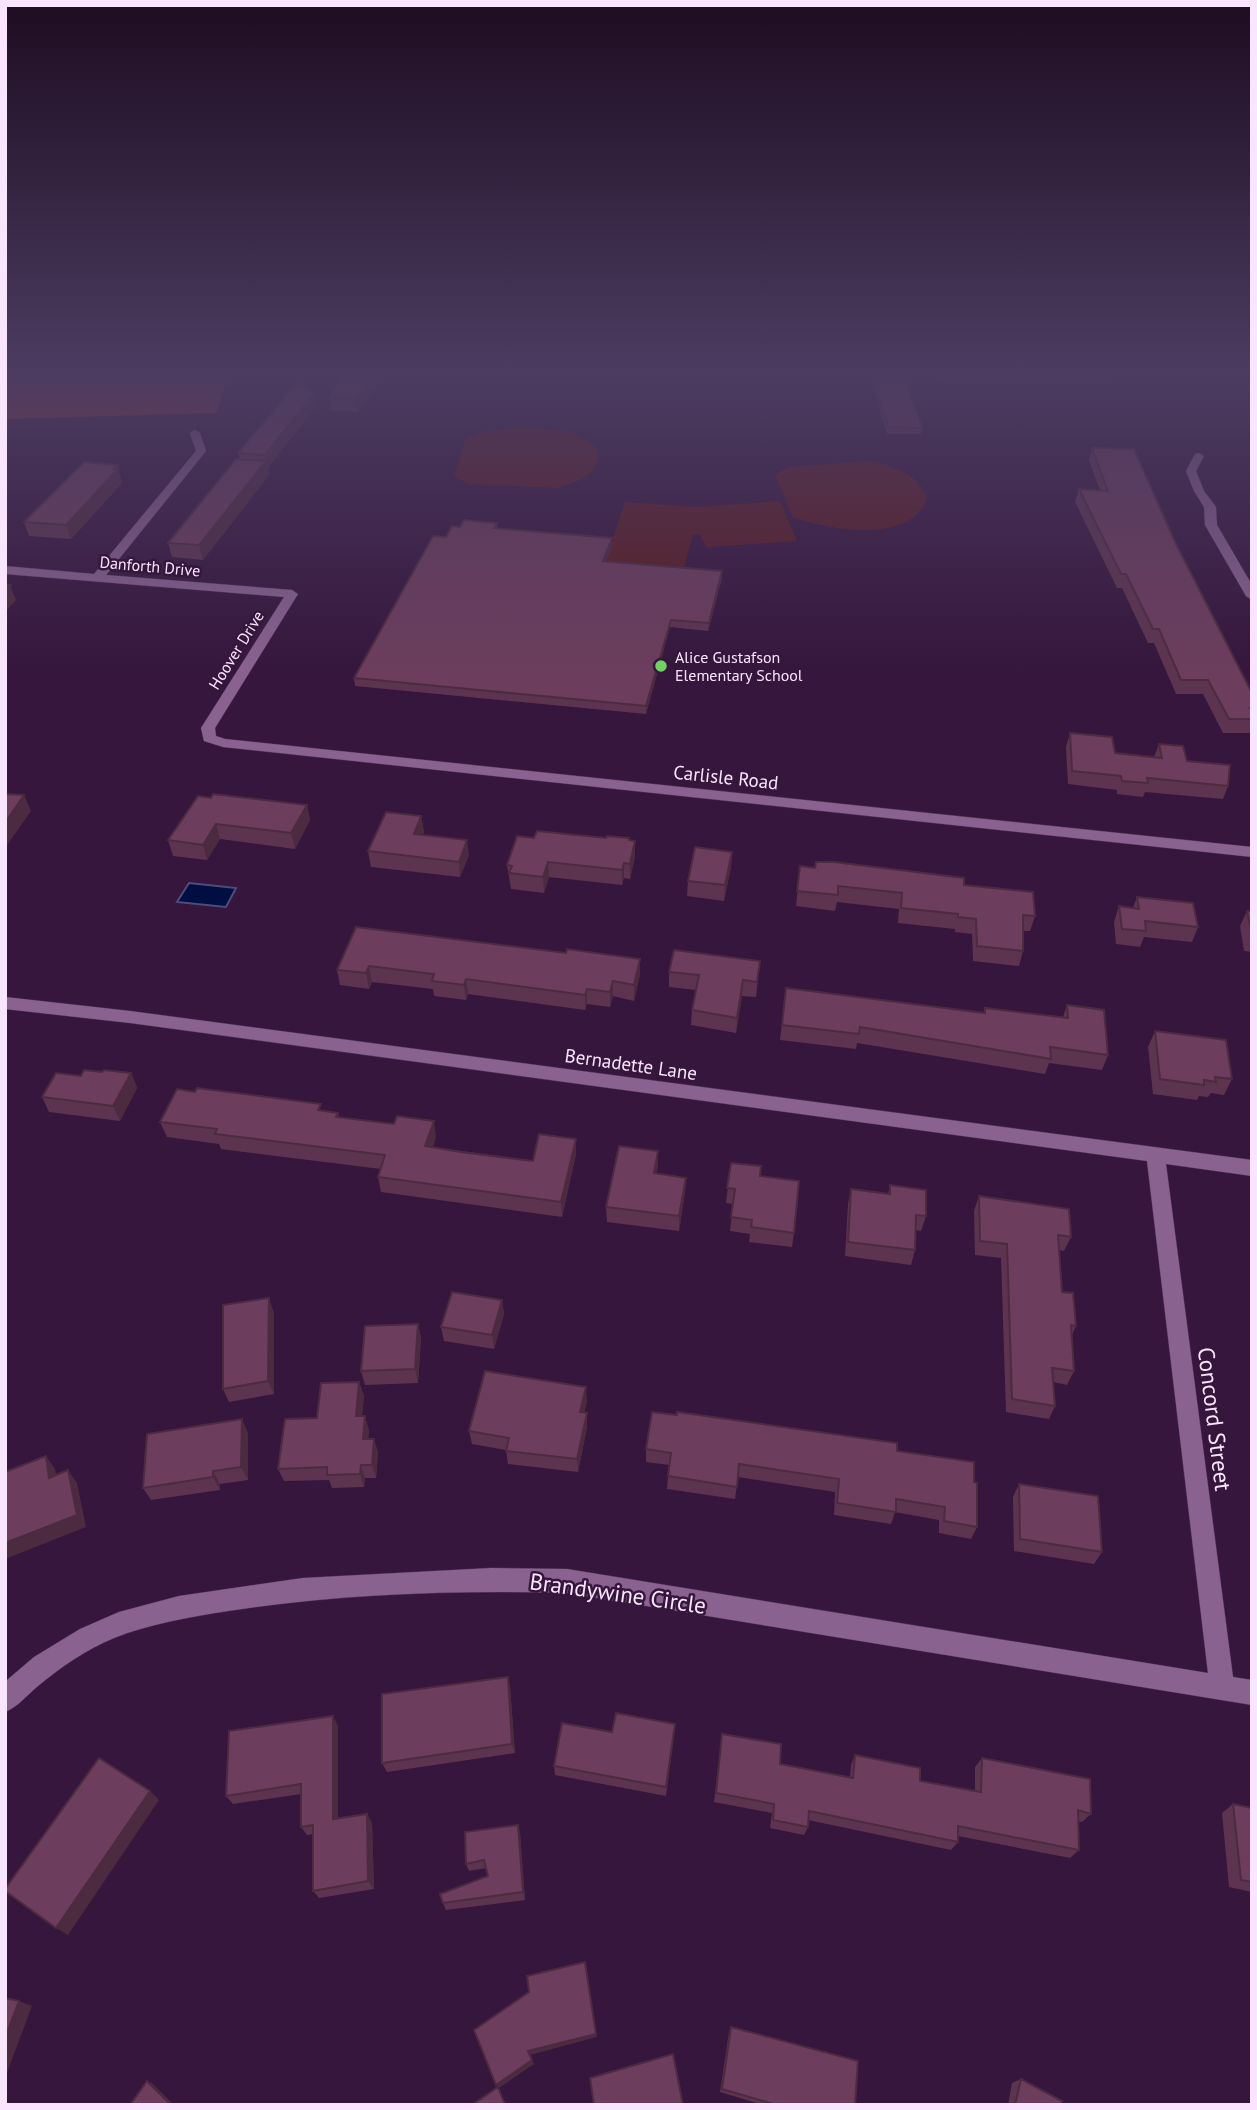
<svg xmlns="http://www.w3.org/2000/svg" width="1257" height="2110" font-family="'PT Sans',sans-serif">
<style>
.green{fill:#5b1c1f}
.forest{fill:#94383b}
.water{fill:#000e41;stroke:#4b4e7a;stroke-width:2}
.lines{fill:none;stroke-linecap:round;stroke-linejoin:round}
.minor-casing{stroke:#513357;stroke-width:1}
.minor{fill:#896290;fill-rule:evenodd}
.wall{fill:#5d344f}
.shaded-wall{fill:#4c2b40}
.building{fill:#6c3d5c;stroke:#4c2b40;stroke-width:2}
.poi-dot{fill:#6ed360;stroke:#36163c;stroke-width:2.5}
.labels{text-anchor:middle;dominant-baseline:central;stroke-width:5;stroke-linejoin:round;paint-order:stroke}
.far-street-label{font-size:16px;fill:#fae5fe;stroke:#36163c}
.far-poi-label{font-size:16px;fill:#fae5fe;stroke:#36163c;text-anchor:start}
.street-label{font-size:19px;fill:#fae5fe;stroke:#36163c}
.near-street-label{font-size:23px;fill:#fae5fe;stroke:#36163c}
</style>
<rect width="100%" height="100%" fill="#36163c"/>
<path class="green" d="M 530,426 L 573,433 L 588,441 L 597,450 L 599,461 L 592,472 L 578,481 L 557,488 L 468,484 L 454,476 L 466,439 L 484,432 Z
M 871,461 C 895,467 918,473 927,498 C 910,545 829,530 793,517 L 775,475 L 789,467 Z
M 780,501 L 797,541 L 707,547 L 699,534 L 693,534 L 682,574 L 603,568 L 625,502 L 696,507 Z"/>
<path class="forest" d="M 5,373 L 229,373 L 216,413 L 5,419 Z
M 934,373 L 1106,376 L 1110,383 L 937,382 Z"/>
<path class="water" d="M 189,883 L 236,888 L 226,907 L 177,902 Z"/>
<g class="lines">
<g class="minor-casing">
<path id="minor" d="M 195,430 L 200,433 L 206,451 L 106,575 L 292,590 L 298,594 L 215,728 L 216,736 L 225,739 L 1252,847 L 1252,857 L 223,747 L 204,741 L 201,728 L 284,597 L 5,574 L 5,566 L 94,574 L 196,451 L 190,433 Z
M 1199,453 L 1204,456 L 1196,471 L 1204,491 L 1216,507 L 1217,525 L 1252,585 L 1252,600 L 1246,596 L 1205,525 L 1204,507 L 1194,491 L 1186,471 L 1195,454 Z
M 5,997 L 130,1011 L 1252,1160 L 1252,1176 L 1166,1164 L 1233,1677 L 1252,1680 L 1252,1705 L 567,1593 C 454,1590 339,1594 228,1611 C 190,1617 149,1624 114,1638 C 87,1649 61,1667 38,1686 C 27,1695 18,1707 5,1712 L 7,1680 L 34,1657 L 80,1629 L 119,1612 L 179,1596 L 303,1578 L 491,1568 L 567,1569 L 1208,1673 L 1147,1161 L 130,1023 L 5,1009 Z"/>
</g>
<use href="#minor" class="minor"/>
</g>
<path class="wall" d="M 344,373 L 399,373 L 396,376 L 383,375 L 358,412 L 331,410 L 329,397 Z
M 870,373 L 904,373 L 922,428 L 921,434 L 887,434 Z
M 314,393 L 316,406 L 268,468 L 269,475 L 203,560 L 172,557 L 168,543 L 240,459 L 238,453 Z
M 1092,448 L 1175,542 L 1252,693 L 1252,729 L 1250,733 L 1223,733 L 1203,694 L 1176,694 L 1154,643 L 1148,643 L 1122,588 L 1117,588 L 1075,502 L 1079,489 L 1100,490 L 1089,461 Z
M 121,479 L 122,483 L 71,539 L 29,536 L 24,522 Z
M 497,523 L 497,529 L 612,545 L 606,561 L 722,578 L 708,631 L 670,627 L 646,714 L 355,686 L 354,678 L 446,537 L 460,527 Z
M 1070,733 L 1115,753 L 1154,757 L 1159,744 L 1228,786 L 1223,799 L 1145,792 L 1143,797 L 1117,794 L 1117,790 L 1068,784 L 1066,747 Z
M 211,798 L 307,805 L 310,820 L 295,849 L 220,839 L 207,860 L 173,856 L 168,840 Z
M 421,816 L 424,832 L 422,835 L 469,855 L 460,877 L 371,867 L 368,851 Z
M 534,838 L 635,841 L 635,856 L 630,879 L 624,878 L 622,885 L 549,877 L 544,893 L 511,889 L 507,865 Z
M 732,852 L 731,867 L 724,901 L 687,896 L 688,881 Z
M 800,866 L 964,885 L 1035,916 L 1030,931 L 1023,931 L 1023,951 L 1019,966 L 973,961 L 972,934 L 955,932 L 955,929 L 898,923 L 899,909 L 837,902 L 835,911 L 796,906 Z
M 1137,897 L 1198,927 L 1192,942 L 1144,937 L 1140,947 L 1116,944 L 1114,922 L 1119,906 L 1133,908 Z
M 1247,911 L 1252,911 L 1252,952 L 1244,951 L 1240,926 Z
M 356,927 L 640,974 L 634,1001 L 613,996 L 610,1007 L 587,1004 L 585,1010 L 468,994 L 466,1000 L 434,996 L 433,989 L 372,982 L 369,989 L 340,985 L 337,970 Z
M 760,961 L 756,997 L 742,996 L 736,1033 L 691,1025 L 692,1010 L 696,990 L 669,987 L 669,972 Z
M 786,988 L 984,1013 L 985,1008 L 1063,1017 L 1067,1005 L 1108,1055 L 1102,1070 L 1049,1063 L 1045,1074 L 857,1043 L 856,1049 L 780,1040 Z
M 1155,1031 L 1232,1079 L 1224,1095 L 1211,1093 L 1208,1097 L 1199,1096 L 1197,1100 L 1153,1094 L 1148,1047 Z
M 102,1072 L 131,1073 L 137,1088 L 120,1121 L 49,1112 L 42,1097 Z
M 323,1111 L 338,1113 L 339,1117 L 436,1136 L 433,1147 L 533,1161 L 576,1139 L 576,1154 L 562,1217 L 381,1192 L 378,1177 L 381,1169 L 221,1149 L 219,1144 L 167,1137 L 160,1122 Z
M 731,1163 L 760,1176 L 794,1233 L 792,1247 L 749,1242 L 750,1234 L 730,1231 L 733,1204 L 726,1203 Z
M 658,1166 L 656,1174 L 686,1178 L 685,1192 L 679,1231 L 607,1222 L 606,1207 Z
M 890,1185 L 926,1216 L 921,1231 L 915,1230 L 915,1250 L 911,1265 L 845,1256 L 848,1204 L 851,1189 L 888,1194 Z
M 979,1196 L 1071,1237 L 1064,1251 L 1059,1250 L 1062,1292 L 1076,1326 L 1072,1335 L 1074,1371 L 1067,1385 L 1053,1382 L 1055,1406 L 1049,1419 L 1006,1412 L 1001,1258 L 975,1255 L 974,1211 Z
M 502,1300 L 504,1314 L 494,1349 L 444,1341 L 441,1327 Z
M 274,1313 L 274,1394 L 229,1402 L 223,1389 Z
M 418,1324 L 421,1338 L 418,1383 L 365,1385 L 361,1371 Z
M 359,1382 L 364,1396 L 362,1416 L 369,1430 L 368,1439 L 378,1452 L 376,1478 L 365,1478 L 364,1487 L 332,1488 L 329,1480 L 284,1481 L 278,1469 L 317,1418 Z
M 587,1401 L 584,1413 L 587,1427 L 578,1472 L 508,1464 L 506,1450 L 472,1444 L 469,1431 Z
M 248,1433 L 248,1480 L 220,1484 L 220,1490 L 151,1500 L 143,1488 Z
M 646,1449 L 897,1451 L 974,1482 L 977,1527 L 971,1539 L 939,1533 L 939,1520 L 895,1512 L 891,1524 L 834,1515 L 835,1492 L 738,1477 L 735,1499 L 667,1489 L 669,1465 L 646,1462 Z
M 1019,1484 L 1102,1552 L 1094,1564 L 1014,1551 L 1013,1497 Z
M 510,1687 L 515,1753 L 387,1772 L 382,1763 Z
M 338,1726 L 338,1818 L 372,1822 L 374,1889 L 319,1898 L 313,1891 L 313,1834 L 307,1835 L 301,1827 L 301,1794 L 233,1804 L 226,1796 Z
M 612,1732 L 674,1734 L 666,1796 L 555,1775 L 554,1766 Z
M 722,1734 L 780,1764 L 850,1777 L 851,1765 L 855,1755 L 920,1781 L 975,1791 L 975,1767 L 982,1758 L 1091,1814 L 1082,1822 L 1078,1821 L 1079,1850 L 1070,1858 L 958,1836 L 958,1842 L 951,1850 L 808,1820 L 808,1827 L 804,1835 L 770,1828 L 772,1813 L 714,1802 Z
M 1233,1804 L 1252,1808 L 1252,1892 L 1229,1887 L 1222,1813 Z
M 520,1833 L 525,1900 L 446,1910 L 443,1903 L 488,1876 L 486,1868 L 469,1871 L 466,1864 Z
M 731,2027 L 855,2105 L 763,2105 L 720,2092 L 729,2032 Z
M 1021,2079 L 1061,2105 L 1008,2105 L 1012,2083 Z"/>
<path class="shaded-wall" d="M 374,373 L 383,373 L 383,375 L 358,412 L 356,398 Z
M 314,393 L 316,406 L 268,468 L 265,455 Z
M 266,461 L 269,475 L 203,560 L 199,545 Z
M 118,465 L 122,483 L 71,539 L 66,525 Z
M 612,538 L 612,545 L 603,568 L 603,561 Z
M 722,571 L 722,578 L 708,631 L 709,623 Z
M 10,585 L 16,600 L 5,612 L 5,591 Z
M 671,620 L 670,627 L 646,714 L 646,706 Z
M 24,795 L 31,811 L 5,848 L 5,823 Z
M 307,805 L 310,820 L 295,849 L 291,833 Z
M 421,816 L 424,832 L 416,850 L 414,834 Z
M 216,824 L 220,839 L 207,860 L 203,845 Z
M 467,840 L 469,855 L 460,877 L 459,862 Z
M 635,841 L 635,856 L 630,879 L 630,864 Z
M 732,852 L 731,867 L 724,901 L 725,885 Z
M 548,862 L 549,877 L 544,893 L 543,877 Z
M 624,863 L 624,878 L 622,885 L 622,870 Z
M 640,959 L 640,974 L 634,1001 L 634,985 Z
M 369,966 L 372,982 L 369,989 L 366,973 Z
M 466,979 L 468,994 L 466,1000 L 464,985 Z
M 743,980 L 742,996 L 736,1033 L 737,1018 Z
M 613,981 L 613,996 L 610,1007 L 610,992 Z
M 587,989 L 587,1004 L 585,1010 L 585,995 Z
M 131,1073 L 137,1088 L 120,1121 L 113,1106 Z
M 434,1121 L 436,1136 L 428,1161 L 425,1146 Z
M 576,1139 L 576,1154 L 562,1217 L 561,1202 Z
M 658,1151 L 658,1166 L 654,1188 L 654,1173 Z
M 686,1178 L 685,1192 L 679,1231 L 679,1216 Z
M 269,1298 L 274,1313 L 274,1394 L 268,1381 Z
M 502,1300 L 504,1314 L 494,1349 L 492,1335 Z
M 418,1324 L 421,1338 L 418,1383 L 415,1369 Z
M 359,1382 L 364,1396 L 360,1430 L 356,1416 Z
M 586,1387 L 587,1401 L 581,1426 L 580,1412 Z
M 587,1413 L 587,1427 L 578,1472 L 577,1459 Z
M 365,1416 L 369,1430 L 367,1452 L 363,1439 Z
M 242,1419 L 248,1433 L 248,1480 L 241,1467 Z
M 374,1439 L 378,1452 L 376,1478 L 372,1465 Z
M 46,1456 L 55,1469 L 59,1490 L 49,1478 Z
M 361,1465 L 365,1478 L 364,1487 L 360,1474 Z
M 68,1470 L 77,1483 L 86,1527 L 5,1559 L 5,1543 Z
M 213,1471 L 220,1484 L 220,1490 L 213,1477 Z
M 508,1677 L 510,1687 L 515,1753 L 512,1744 Z
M 333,1716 L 338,1726 L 338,1828 L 333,1819 Z
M 150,1791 L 159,1800 L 68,1935 L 56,1928 Z
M 367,1814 L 372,1822 L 374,1889 L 368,1881 Z
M 518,1825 L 520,1833 L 525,1900 L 523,1892 Z
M 19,2001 L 32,2006 L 5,2078 L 5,2038 Z
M 596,2034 L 597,2037 L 530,2055 L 528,2051 Z
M 532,2060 L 534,2064 L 499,2088 L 496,2085 Z
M 147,2081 L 152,2083 L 174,2105 L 171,2105 Z"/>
<path class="building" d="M 344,373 L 374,373 L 356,398 L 329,397 Z
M 872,373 L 904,373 L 922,428 L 888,427 Z
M 298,381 L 314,393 L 265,455 L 238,453 Z
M 1092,448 L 1134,449 L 1175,542 L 1252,693 L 1252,708 L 1250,708 L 1252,711 L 1252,719 L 1229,719 L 1208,680 L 1181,680 L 1159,629 L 1153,629 L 1126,574 L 1121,574 L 1079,489 L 1108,491 Z
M 236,459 L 266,461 L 199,545 L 168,543 Z
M 84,462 L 118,465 L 114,469 L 118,469 L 66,525 L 24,522 Z
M 464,520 L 497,523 L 494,528 L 612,538 L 603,561 L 722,571 L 709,623 L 671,620 L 646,706 L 354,678 L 433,536 L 446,537 L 452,526 L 460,527 Z
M 5,585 L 10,585 L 5,591 Z
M 1070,733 L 1112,737 L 1115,753 L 1162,758 L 1159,744 L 1183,746 L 1187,761 L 1230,765 L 1228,786 L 1147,778 L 1148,783 L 1122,781 L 1121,776 L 1072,771 Z
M 5,794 L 24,795 L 5,823 Z
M 213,794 L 307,805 L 291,833 L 216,824 L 203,845 L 168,840 L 198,796 L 211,798 Z
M 386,812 L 421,816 L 414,834 L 467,840 L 459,862 L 368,851 Z
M 537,831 L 606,838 L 607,836 L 629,838 L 629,840 L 635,841 L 630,864 L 624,863 L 622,870 L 548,862 L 543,877 L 509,873 L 512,866 L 507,865 L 517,836 L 534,838 Z
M 695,847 L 732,852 L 725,885 L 688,881 Z
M 816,862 L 834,862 L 964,878 L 964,885 L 1033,892 L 1035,916 L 1023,915 L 1023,951 L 977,946 L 976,919 L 958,917 L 958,914 L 901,908 L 902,893 L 838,886 L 838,895 L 797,891 L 800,866 L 815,868 Z
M 1137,897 L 1193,903 L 1198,927 L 1145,921 L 1146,931 L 1122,929 L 1119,906 L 1139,909 Z
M 1247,911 L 1252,911 L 1252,935 Z
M 356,927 L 566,953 L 567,949 L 640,959 L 634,985 L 613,981 L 610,992 L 587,989 L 585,995 L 466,979 L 464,985 L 432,981 L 434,974 L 369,966 L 366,973 L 337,970 Z
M 674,950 L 760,961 L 757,982 L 743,980 L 737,1018 L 692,1010 L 699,975 L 669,972 Z
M 786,988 L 985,1013 L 985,1008 L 1068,1018 L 1067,1005 L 1104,1010 L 1108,1055 L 1050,1047 L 1051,1059 L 860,1027 L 859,1034 L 782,1025 Z
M 1155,1031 L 1226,1040 L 1232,1079 L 1215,1077 L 1216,1082 L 1204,1080 L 1204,1085 L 1160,1079 Z
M 84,1070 L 102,1072 L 104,1070 L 131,1073 L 113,1106 L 42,1097 L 56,1073 L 81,1076 Z
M 197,1088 L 321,1104 L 318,1110 L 338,1113 L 336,1117 L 394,1124 L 397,1116 L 434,1121 L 425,1146 L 461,1152 L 533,1161 L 539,1134 L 576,1139 L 561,1202 L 378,1177 L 385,1155 L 215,1134 L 217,1129 L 160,1122 L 177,1089 L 195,1092 Z
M 619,1146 L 658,1151 L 654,1173 L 686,1178 L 679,1216 L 606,1207 Z
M 731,1163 L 761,1166 L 760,1176 L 799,1181 L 794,1233 L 751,1227 L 752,1220 L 731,1217 L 735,1189 L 727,1188 Z
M 890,1185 L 926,1190 L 926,1216 L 916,1215 L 915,1250 L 848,1242 L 851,1189 L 890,1194 Z
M 979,1196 L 1069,1209 L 1071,1237 L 1058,1235 L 1062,1292 L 1073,1293 L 1076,1326 L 1071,1325 L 1074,1371 L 1052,1368 L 1055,1406 L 1012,1399 L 1007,1244 L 980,1241 Z
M 452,1292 L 502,1300 L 492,1335 L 441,1327 Z
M 269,1298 L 268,1381 L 223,1389 L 223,1305 Z
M 418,1324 L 415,1369 L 361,1371 L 365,1326 Z
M 485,1371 L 586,1387 L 580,1412 L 587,1413 L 577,1459 L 506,1451 L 509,1438 L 469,1431 Z
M 359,1382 L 356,1416 L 365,1416 L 363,1439 L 374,1439 L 372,1465 L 361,1465 L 360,1474 L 327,1475 L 327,1467 L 278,1469 L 285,1419 L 317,1418 L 321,1383 Z
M 652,1412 L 677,1415 L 677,1412 L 897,1443 L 897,1451 L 974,1462 L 974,1482 L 977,1483 L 977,1527 L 944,1521 L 945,1507 L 896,1499 L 896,1512 L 837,1503 L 839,1479 L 739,1464 L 737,1487 L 668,1476 L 671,1453 L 646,1449 Z
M 242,1419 L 241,1467 L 213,1471 L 213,1477 L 143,1488 L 147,1434 Z
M 46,1456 L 49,1478 L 68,1470 L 77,1515 L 5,1543 L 5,1472 Z
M 1019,1484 L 1098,1496 L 1102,1552 L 1020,1539 Z
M 508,1677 L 512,1744 L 382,1763 L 382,1694 Z
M 616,1713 L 675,1724 L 666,1787 L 554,1766 L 562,1723 L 612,1732 Z
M 333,1716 L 333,1819 L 367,1814 L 368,1881 L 313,1891 L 313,1825 L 301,1827 L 301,1784 L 226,1796 L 229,1731 Z
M 722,1734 L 781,1744 L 780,1764 L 853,1778 L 855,1755 L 920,1768 L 920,1781 L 981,1792 L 982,1758 L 1090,1779 L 1091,1814 L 1078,1810 L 1079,1850 L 958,1826 L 958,1842 L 809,1811 L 808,1827 L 773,1820 L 774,1804 L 716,1793 Z
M 99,1758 L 150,1791 L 56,1928 L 5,1891 L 5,1889 Z
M 1233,1804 L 1252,1808 L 1252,1882 L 1241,1880 Z
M 518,1825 L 523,1892 L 443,1903 L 440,1894 L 488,1876 L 484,1860 L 466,1864 L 465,1832 Z
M 585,1962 L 596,2034 L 528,2051 L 532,2060 L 496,2085 L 474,2030 L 529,1992 L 527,1976 Z
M 5,1998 L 19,2001 L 5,2038 Z
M 731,2027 L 858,2061 L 855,2105 L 777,2105 L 722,2089 Z
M 673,2054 L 683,2105 L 594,2105 L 590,2078 Z
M 1021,2079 L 1062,2101 L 1061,2105 L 1015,2105 Z
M 147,2081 L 171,2105 L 130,2105 Z
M 498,2087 L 505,2105 L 472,2105 Z"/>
<linearGradient id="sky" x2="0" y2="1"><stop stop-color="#1e0c21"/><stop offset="0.56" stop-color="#4c3c61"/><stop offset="1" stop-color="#4c3c61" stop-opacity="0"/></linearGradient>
<rect width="1257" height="669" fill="url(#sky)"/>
<circle class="poi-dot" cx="661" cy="666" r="7"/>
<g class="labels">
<g class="far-street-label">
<text transform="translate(150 566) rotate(5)">Danforth Drive</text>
<text transform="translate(236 650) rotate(-58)">Hoover Drive</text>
</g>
<g class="far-poi-label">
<text x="675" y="657">Alice Gustafson<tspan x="675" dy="18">Elementary School</tspan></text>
</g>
<g class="street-label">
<text transform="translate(726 777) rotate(6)">Carlisle Road</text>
<text transform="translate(631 1064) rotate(8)">Bernadette Lane</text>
</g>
<g class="near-street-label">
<text transform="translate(1215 1419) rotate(83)">Concord Street</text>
<text transform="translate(618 1593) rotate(8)">Brandywine Circle</text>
</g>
</g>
<rect width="1257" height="2110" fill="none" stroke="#fae5fe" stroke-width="14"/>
</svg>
